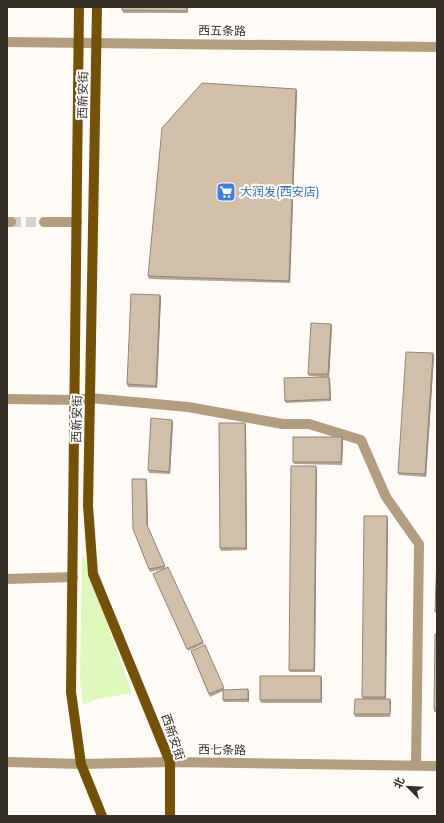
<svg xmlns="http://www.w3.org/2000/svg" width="444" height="823" font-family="Jost,'Noto Sans SC',sans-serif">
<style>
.green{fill:#def7bb}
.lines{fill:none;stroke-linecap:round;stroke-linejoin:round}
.minor-tunnel{stroke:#d6d1cc;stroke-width:10;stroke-dasharray:10 5;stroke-linecap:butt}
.minor{stroke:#b29e7e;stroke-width:10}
.major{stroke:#745104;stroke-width:10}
.wall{fill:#b4a491}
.shaded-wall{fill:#928676}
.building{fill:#d1bfa9;stroke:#928676}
.labels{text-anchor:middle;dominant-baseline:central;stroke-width:4;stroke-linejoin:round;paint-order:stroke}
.street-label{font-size:12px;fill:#362f26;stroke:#fff}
.shop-label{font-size:12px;fill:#366cbe;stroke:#fff;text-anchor:start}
</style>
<rect width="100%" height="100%" fill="#fefaf6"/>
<path class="green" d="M 82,552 L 132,693 L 97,699 L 83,705 L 80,680 Z"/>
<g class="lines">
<path class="minor-tunnel" d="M 11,222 L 44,222"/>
<path class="minor" d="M 7,42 L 437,47
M 7,222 L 11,222
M 44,222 L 77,222
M 7,399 L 75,400 L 90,398 L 188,407 L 283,424 L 309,424 L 361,440 L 386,497 L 419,544 L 416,766
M 7,579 L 73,577
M 7,762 L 81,764 L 170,762 L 437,766"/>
<path class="major" d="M 79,7 L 71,692 L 81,764 L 102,816
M 97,7 L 88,506 L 93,574 L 170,762 L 170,816"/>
</g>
<path class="wall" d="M 122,7 L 188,7 L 188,13 L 123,13 L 122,10 Z
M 297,91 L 290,283 L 149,279 L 148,276 Z
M 160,295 L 161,297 L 157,388 L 128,387 L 127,384 Z
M 331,324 L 332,326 L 329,377 L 330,379 L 331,401 L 286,403 L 285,401 L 324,377 L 309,376 L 308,374 Z
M 433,353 L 434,356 L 426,477 L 399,475 L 398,473 Z
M 173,422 L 170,474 L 149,473 L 148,470 Z
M 245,423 L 246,426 L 247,550 L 221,551 L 220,548 Z
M 342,437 L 343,440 L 342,465 L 294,464 L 293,462 Z
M 317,469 L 315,672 L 290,672 L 289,670 Z
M 146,479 L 147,482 L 148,528 L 165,568 L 204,644 L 188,651 L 154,576 L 163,569 L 150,572 L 133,529 Z
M 388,519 L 386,699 L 391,701 L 390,717 L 355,717 L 354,714 L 363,699 L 362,697 Z
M 437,634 L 437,712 L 434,712 L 434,709 Z
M 205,645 L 224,690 L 249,692 L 249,702 L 224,702 L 223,700 L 223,691 L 210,697 L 191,651 Z
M 321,676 L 322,679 L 322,703 L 261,703 L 260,700 Z"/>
<path class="shaded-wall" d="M 296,89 L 297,91 L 290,283 L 289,281 Z
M 160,295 L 161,297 L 157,388 L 156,386 Z
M 331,324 L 332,326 L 329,377 L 328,374 Z
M 433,353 L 434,356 L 426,477 L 425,474 Z
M 329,377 L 330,379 L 331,401 L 330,399 Z
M 172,420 L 173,422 L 170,474 L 169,472 Z
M 245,423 L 246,426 L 247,550 L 246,548 Z
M 342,437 L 343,440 L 342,465 L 341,462 Z
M 316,466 L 317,469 L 315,672 L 314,670 Z
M 146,479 L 147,482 L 148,528 L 147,525 Z
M 387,516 L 388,519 L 386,700 L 385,697 Z
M 321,676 L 322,679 L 322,703 L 321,700 Z
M 248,689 L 249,692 L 249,702 L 248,699 Z
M 390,699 L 391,701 L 390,717 Z"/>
<path class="building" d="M 122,7 L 187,7 L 187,11 L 122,10 Z
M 202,83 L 296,89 L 289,281 L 148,276 L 162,128 Z
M 131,294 L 160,295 L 156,386 L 127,384 Z
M 311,323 L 331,324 L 328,374 L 308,374 Z
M 406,352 L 433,353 L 425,474 L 398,473 Z
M 329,377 L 330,399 L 285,401 L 284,378 Z
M 151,418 L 172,420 L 169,472 L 148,470 Z
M 219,423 L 245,423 L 246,548 L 220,548 Z
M 293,437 L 342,437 L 341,462 L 293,462 Z
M 291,466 L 316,466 L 314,670 L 289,670 Z
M 132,479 L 146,479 L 147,525 L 165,566 L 149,569 L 133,529 Z
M 364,516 L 387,516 L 385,697 L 362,697 Z
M 437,556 L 437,612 L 435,612 Z
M 168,567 L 203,642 L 187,649 L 153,574 Z
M 435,634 L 437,634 L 437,709 L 434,709 Z
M 205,645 L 224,688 L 209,694 L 191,651 Z
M 260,676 L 321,676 L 321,700 L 260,700 Z
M 248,689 L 248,699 L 223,700 L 223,690 Z
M 355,699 L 390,699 L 390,714 L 354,714 Z"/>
<defs>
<g id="supermarket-square" transform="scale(1)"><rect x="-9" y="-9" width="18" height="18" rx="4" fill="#3f7fe0" stroke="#fff"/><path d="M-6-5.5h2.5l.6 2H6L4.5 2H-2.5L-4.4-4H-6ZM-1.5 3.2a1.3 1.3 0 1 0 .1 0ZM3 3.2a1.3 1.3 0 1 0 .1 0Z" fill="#fff"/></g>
</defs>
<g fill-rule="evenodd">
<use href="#supermarket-square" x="226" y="192"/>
</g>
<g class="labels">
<g class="street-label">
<text transform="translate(222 31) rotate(1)">西五条路</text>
<text transform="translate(83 95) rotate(-89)">西新安街</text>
<text transform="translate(77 419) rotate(-89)">西新安街</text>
<text transform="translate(173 737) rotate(71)">西新安街</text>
<text transform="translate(222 750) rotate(1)">西七条路</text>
</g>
<g class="shop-label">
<text x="240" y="192">大润发(西安店)</text>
</g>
</g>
<rect width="444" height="823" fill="none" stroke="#362f26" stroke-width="16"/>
<g transform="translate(408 787) rotate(294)" stroke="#ffffff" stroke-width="3" paint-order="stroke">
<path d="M0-3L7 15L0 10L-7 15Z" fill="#362f26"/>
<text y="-6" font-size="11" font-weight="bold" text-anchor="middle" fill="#362f26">北</text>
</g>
</svg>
